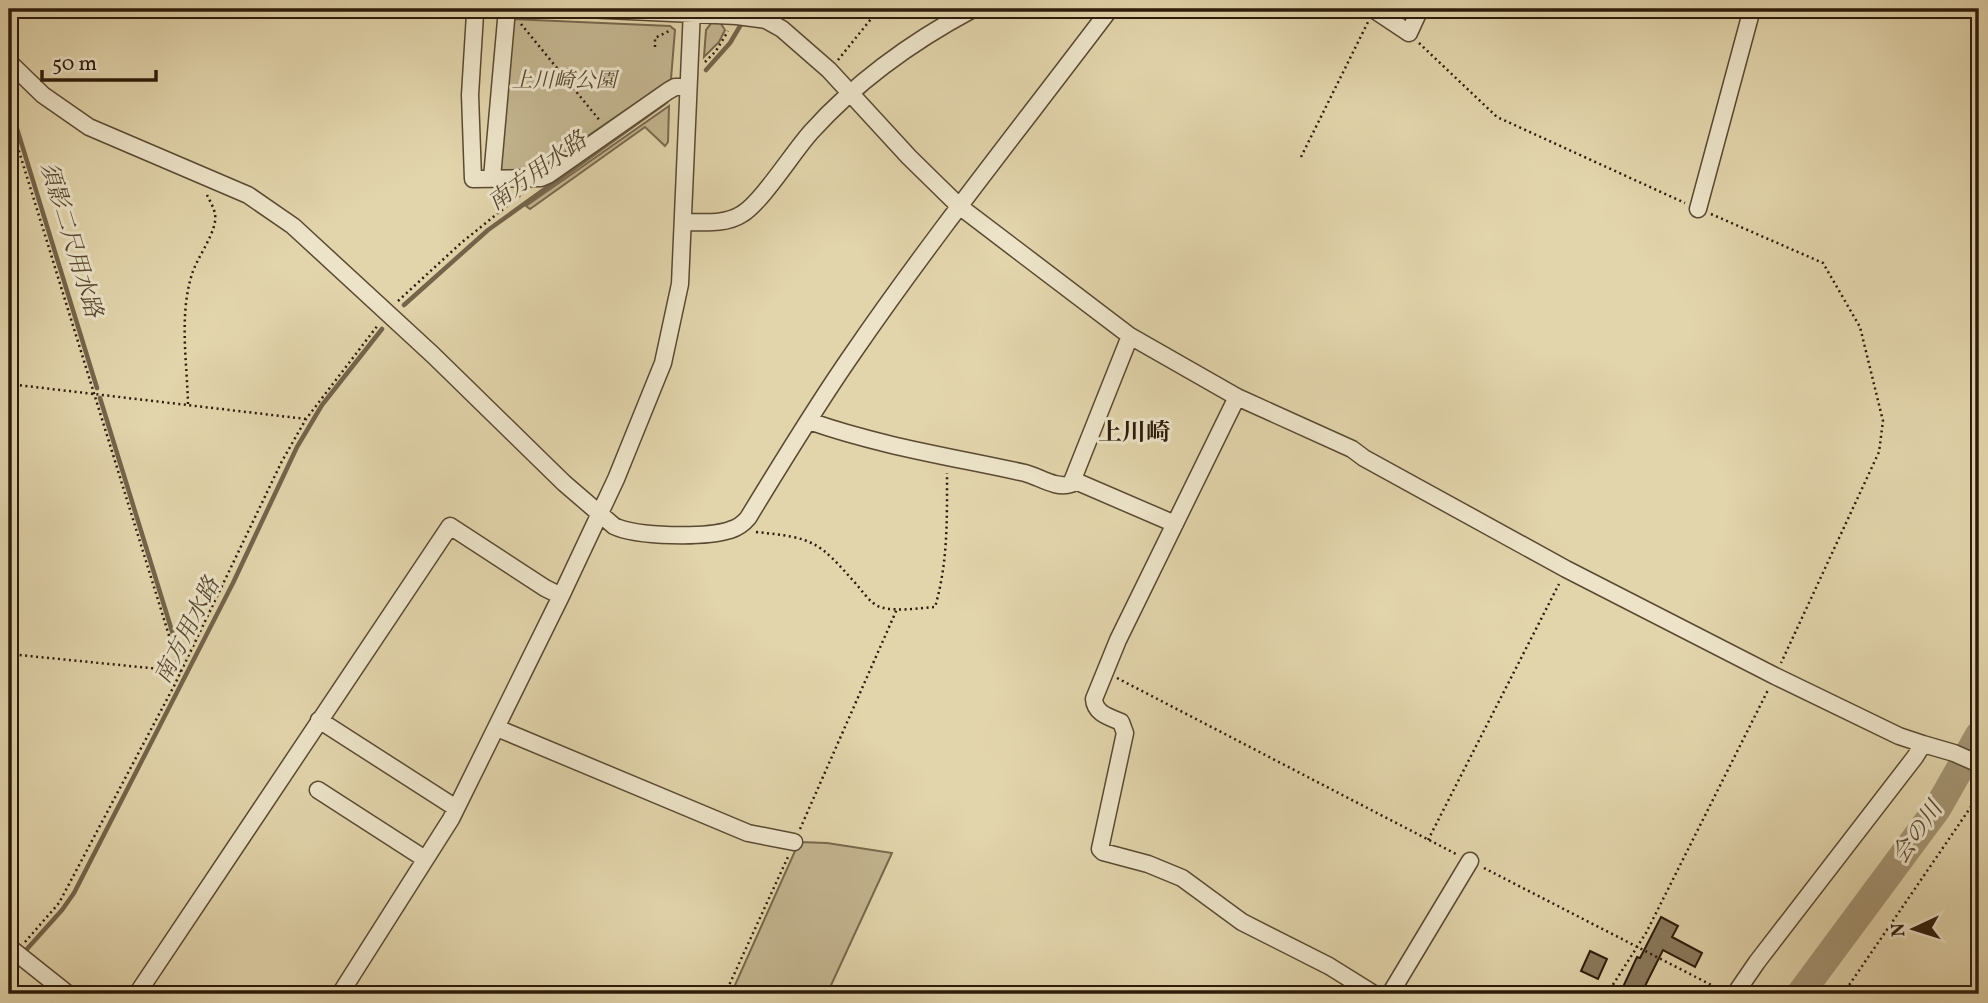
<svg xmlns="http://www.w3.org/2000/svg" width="1988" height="1003" font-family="Vollkorn,'Noto Serif JP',serif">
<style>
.green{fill:#c3b590;stroke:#78684d;stroke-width:2}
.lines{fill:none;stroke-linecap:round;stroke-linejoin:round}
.stream{stroke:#74644a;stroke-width:4.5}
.river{stroke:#a49574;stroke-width:28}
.building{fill:#8b7b5e;stroke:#2d1b0a;stroke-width:2}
.minor-casing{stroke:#5a4932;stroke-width:19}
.path{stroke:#2d1b0a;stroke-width:2.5;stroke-dasharray:2 3.5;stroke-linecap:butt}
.minor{stroke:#ece3c8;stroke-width:16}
.labels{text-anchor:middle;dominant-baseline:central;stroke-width:6;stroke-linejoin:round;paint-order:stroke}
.park-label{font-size:21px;font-style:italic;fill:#5a4932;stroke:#ece3c8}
.water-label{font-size:23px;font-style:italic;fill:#57462f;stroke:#ece3c8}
.quarter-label{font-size:24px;font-weight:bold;fill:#2d1b0a;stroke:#ece3c8}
</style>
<rect width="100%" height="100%" fill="#e2d4ab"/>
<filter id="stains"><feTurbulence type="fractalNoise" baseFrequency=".00286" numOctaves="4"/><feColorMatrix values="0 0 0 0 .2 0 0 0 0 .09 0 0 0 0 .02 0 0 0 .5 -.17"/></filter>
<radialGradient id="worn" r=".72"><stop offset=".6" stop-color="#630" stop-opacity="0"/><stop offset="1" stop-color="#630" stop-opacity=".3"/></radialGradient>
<path class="green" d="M 511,19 L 670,26 L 675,30 L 671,79 L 538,170 L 500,172 Z
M 713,21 L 719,21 L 725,30 L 719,42 L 704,57 L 706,30 Z
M 669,106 L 668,142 L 665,146 L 645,127 L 530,209 L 526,206 Z
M 799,842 L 827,843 L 892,853 L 827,994 L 731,994 Z"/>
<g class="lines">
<path class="stream" d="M 706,70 L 730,43 L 743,21
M 9,103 L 97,388
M 404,305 L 488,230 L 666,102
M 100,398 L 180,657
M 27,949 L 62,910 L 74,893 L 233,583 L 297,447 L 322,405 L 382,329"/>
<path class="river" d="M 1800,994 L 1937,809 L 1979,735"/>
</g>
<path class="building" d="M 1661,917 L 1678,926 L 1672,937 L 1702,953 L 1695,967 L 1663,950 L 1641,994 L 1631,994 L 1622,989 L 1637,957 L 1640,958 Z
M 1590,951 L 1607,959 L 1598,979 L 1581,971 Z"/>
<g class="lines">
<g class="minor-casing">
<path id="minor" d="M 479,9 L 475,14 L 470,95 L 473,179 L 541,178 L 548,175 L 668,91 L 675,87 L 687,87
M 585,9 L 737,16 L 766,20 L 782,29 L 829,70 L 909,157 L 959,206 L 1130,336 L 1237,397 L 1352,449 L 1364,458 L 1566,569 L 1775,676 L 1899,736 L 1923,744
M 1373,9 L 1409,33 L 1420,9
M 9,62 L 43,95 L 89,127 L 248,195 L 293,226 L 433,355 L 564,483 L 614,526 C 637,537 705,538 730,530 C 737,528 743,524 748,518 C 782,462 816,406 853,353 C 934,235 1024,123 1110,9
M 492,178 L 507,9
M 1698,209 L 1752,9
M 684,222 C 703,222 725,225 742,214 C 762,202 793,152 811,132 C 857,81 913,41 973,9
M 1237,397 L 1118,640 L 1094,699 C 1095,714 1110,717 1121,722 L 1125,733 L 1100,849 L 1103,852 L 1148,864 L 1182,878 L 1242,922 L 1329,966 L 1374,994
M 809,421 C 880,446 952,457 1025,473 C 1040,477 1056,489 1071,484 L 1130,336
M 1073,480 L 1175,524
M 319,720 L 456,808
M 497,728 L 748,833 L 794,842
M 318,790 L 425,859
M 9,947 L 68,994
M 137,994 L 450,526 L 545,588 L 561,596
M 340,994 L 451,819 L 561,596 L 616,479 L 663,363 L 680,284 L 692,9
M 1390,994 L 1470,861
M 1735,994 L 1757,962 L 1915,757 L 1923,744 L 1954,753 L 1979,764"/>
</g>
<path class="path" d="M 521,24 L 601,122
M 1419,43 L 1497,117 L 1685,203
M 655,47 L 655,38 L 671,30
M 838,60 L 879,9
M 705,62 L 716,51 L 728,31
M 9,119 L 180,671 L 9,654
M 1301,157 L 1368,22
M 1711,214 L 1823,263 L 1860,327 L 1883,421 L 1879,452 L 1781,663
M 398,301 L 461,243 L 523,193
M 9,384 L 306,419
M 188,404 C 187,362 179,315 192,274 C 197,257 218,231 215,214 C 214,208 210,201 207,195
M 756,532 C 815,538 818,541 857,585 C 863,592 871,604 880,607 C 898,612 918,608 935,607 C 948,563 947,519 947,473
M 1117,678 L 1456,854
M 800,829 L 897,609
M 1428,840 L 1559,584
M 1484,868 L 1721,990
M 25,942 L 59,903 L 174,686 L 282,461 L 306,419 L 378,325
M 9,974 L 16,970
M 725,994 L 788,857
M 1607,994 L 1646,933 L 1769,688
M 1843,994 L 1979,795"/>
<use href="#minor" class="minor"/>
</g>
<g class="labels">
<g class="park-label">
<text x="564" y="81">上川崎公園</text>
</g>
<g class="water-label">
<text transform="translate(538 172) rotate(-36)">南方用水路</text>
<text transform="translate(70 240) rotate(73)">須影二尺用水路</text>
<text transform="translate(188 631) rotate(-63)">南方用水路</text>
<text transform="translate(1918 833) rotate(-55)">会の川</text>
</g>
<g class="quarter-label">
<text x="1134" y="434">上川崎</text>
</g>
</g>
<rect width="1988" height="1003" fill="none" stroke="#e2d4ab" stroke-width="35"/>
<rect x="10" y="10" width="1967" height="982" fill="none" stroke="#2d1b0a" stroke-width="3.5"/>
<rect x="18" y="18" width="1953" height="968" fill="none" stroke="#2d1b0a" stroke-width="2"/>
<g transform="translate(1914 929) rotate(266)" stroke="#ece3c8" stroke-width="5" paint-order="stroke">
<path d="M0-5L12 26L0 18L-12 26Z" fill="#2d1b0a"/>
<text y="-10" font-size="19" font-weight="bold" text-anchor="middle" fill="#2d1b0a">N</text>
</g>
<path d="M42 70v10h114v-10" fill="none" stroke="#2d1b0a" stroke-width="3.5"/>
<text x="52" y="70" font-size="21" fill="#2d1b0a" stroke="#ece3c8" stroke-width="5" paint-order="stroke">50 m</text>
<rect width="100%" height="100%" filter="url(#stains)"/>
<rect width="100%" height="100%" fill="url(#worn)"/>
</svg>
